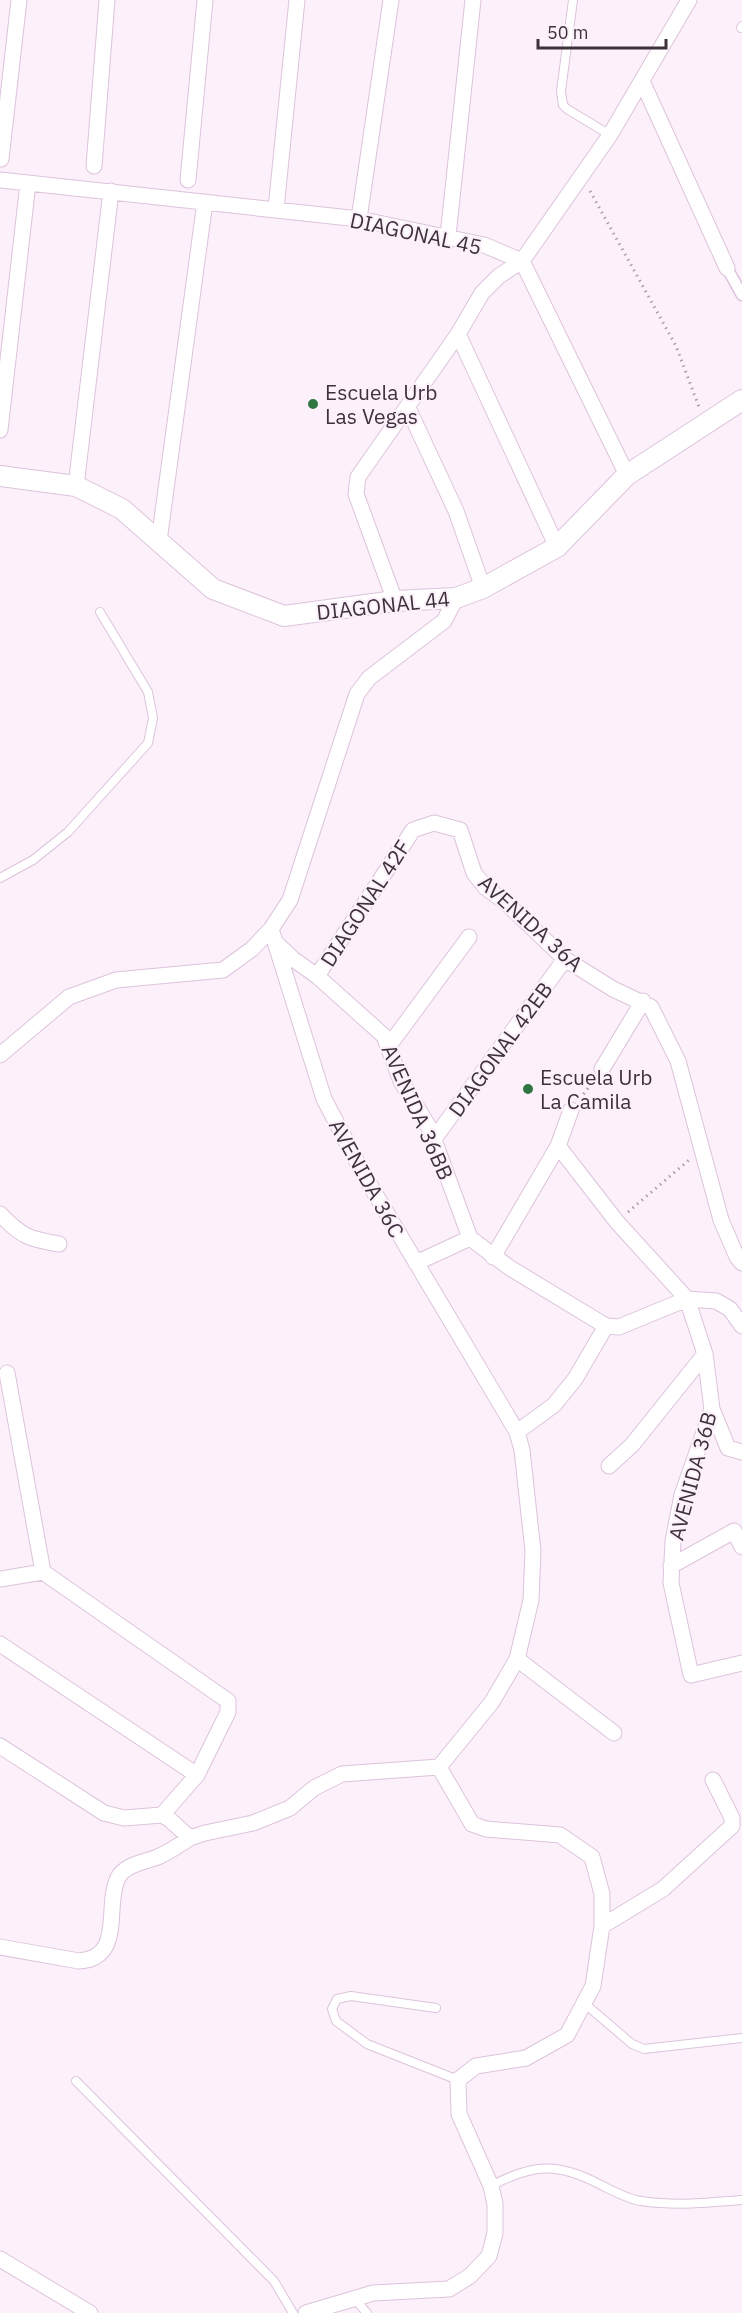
<svg xmlns="http://www.w3.org/2000/svg" width="742" height="2313" font-family="'IBM Plex Sans',sans-serif">
<style>
.lines{fill:none;stroke-linecap:round;stroke-linejoin:round}
.service-casing{stroke:#ddc3dc;stroke-width:10}
.pedestrian-casing{stroke:#ddc3dc;stroke-width:13}
.minor-casing{stroke:#ddc3dc;stroke-width:17}
.secondary-casing{stroke:#ddc3dc;stroke-width:22}
.path{stroke:#aa9fa9;stroke-width:3;stroke-dasharray:1.5 4.5;stroke-linecap:butt}
.service{stroke:#fff;stroke-width:8}
.pedestrian{stroke:#fff;stroke-width:10}
.minor{stroke:#fff;stroke-width:15}
.secondary{stroke:#fff;stroke-width:20}
.poi-dot{fill:#307642;stroke:#fcf1fb;stroke-width:2}
.labels{text-anchor:middle;dominant-baseline:central;stroke-width:4.5;stroke-linejoin:round;paint-order:stroke}
.street-label{font-size:21px;fill:#3d323c;stroke:#fcf1fb}
.poi-label{font-size:21px;fill:#3d323c;stroke:#fcf1fb;text-anchor:start}
</style>
<rect width="100%" height="100%" fill="#fcf1fb"/>
<g class="lines">
<g class="service-casing">
<path id="service" d="M 573,0 L 561,91 L 563,105 L 567,109 L 610,135
M 741,28 L 742,26
M 0,878 L 33,860 L 68,832 L 148,743 L 153,718 L 148,692 L 100,612
M 584,2003 L 632,2044 L 644,2049 L 742,2038
M 436,2008 L 351,1996 L 337,1999 L 332,2009 L 336,2021 L 367,2044 L 458,2080
M 76,2081 L 274,2281 L 293,2313
M 491,2186 C 532,2164 557,2162 599,2184 C 611,2190 627,2199 641,2201 C 675,2206 708,2203 742,2200
M 354,2298 L 367,2313"/>
</g>
<g class="pedestrian-casing">
<path id="pedestrian" d="M 727,268 L 742,295"/>
</g>
<g class="minor-casing">
<path id="minor" d="M 642,81 L 727,268
M 1,159 L 19,0
M 94,166 L 107,0
M 0,180 L 359,219 L 484,245 L 522,261 L 610,135 L 689,0
M 188,180 L 205,0
M 276,209 L 297,0
M 359,219 L 391,0
M 448,236 L 473,0
M 458,334 L 557,547
M 408,408 L 456,511 L 483,588
M 0,430 L 28,183
M 76,486 L 111,191
M 159,541 L 205,202
M 395,601 L 356,494 L 358,477 L 458,334 L 482,293 L 499,276 L 522,261 L 627,475
M 276,943 L 293,959 L 317,976 L 384,1036 L 401,1081 L 430,1129 L 470,1238 L 510,1268 L 606,1326
M 317,976 L 413,830 L 434,823 L 460,830 L 474,873 L 486,888 L 505,902 L 565,959 L 613,989 L 651,1007 L 678,1061 L 721,1220 L 737,1257 L 742,1263
M 388,1047 L 469,937
M 0,1055 L 69,997 L 116,980 L 223,970 L 252,949 L 271,929
M 602,1069 L 643,1001
M 434,1139 L 565,959
M 558,1146 L 617,1222 L 687,1299 L 705,1354 L 712,1409 L 682,1495 L 673,1541 L 671,1583 L 691,1675 L 742,1663
M 0,1214 C 22,1237 29,1239 59,1244
M 493,1257 L 558,1146 L 571,1110
M 416,1263 L 470,1238
M 7,1373 L 43,1572
M 712,1409 L 728,1448 L 742,1452
M 517,1432 L 554,1405 L 575,1379 L 606,1326 L 619,1327 L 687,1299 L 716,1301 L 730,1309 L 742,1326
M 609,1466 L 632,1445 L 705,1354
M 671,1566 L 734,1531 L 742,1547
M 0,1579 L 43,1572 L 228,1701 L 228,1712 L 197,1775 L 162,1815 L 124,1818 L 104,1813 L 0,1746
M 0,1644 L 197,1775
M 517,1659 L 614,1733
M 439,1767 L 492,1702 L 517,1659 L 531,1600 L 533,1551 L 522,1450 L 517,1432 L 364,1175 L 324,1099 L 271,929 L 290,900 L 357,694 L 369,678 L 444,621 L 456,598
M 162,1815 L 169,1819 L 190,1838 L 205,1833 L 253,1823 L 290,1808 L 314,1788 L 342,1774 L 439,1767
M 602,1926 L 663,1889 L 732,1826 L 732,1818 L 713,1780
M 0,1947 L 79,1961 C 125,1958 104,1906 118,1878 C 125,1863 149,1862 162,1855 C 172,1850 181,1844 190,1838
M 0,2259 L 90,2313
M 306,2313 L 373,2293 L 449,2289 L 470,2276 L 489,2256 L 495,2233 L 495,2204 L 491,2186 L 459,2114 L 458,2080 L 476,2066 L 526,2058 L 567,2035 L 593,1986 L 602,1926 L 602,1894 L 592,1857 L 560,1835 L 486,1829 L 472,1824 L 439,1767"/>
</g>
<g class="secondary-casing">
<path id="secondary" d="M 0,476 L 76,486 L 122,509 L 213,589 L 284,616 L 395,601 L 456,598 L 483,588 L 557,547 L 627,475 L 742,400"/>
</g>
<path class="path" d="M 590,191 L 676,346 L 699,407
M 580,1099 L 594,1080
M 628,1212 L 689,1160"/>
<use href="#service" class="service"/>
<use href="#pedestrian" class="pedestrian"/>
<use href="#minor" class="minor"/>
<use href="#secondary" class="secondary"/>
</g>
<g class="poi-dot">
<circle cx="313" cy="404" r="6"/>
<circle cx="528" cy="1089" r="6"/>
</g>
<g class="labels">
<g class="street-label">
<text transform="translate(416 233) rotate(12)">DIAGONAL 45</text>
<text transform="translate(383 605) rotate(-6)">DIAGONAL 44</text>
<text transform="translate(365 903) rotate(-57)">DIAGONAL 42F</text>
<text transform="translate(531 923) rotate(42)">AVENIDA 36A</text>
<text transform="translate(500 1049) rotate(-54)">DIAGONAL 42EB</text>
<text transform="translate(418 1112) rotate(66)">AVENIDA 36BB</text>
<text transform="translate(367 1178) rotate(61)">AVENIDA 36C</text>
<text transform="translate(692 1476) rotate(-75)">AVENIDA 36B</text>
</g>
<g class="poi-label">
<text x="325" y="392">Escuela Urb<tspan x="325" dy="24">Las Vegas</tspan></text>
<text x="540" y="1077">Escuela Urb<tspan x="540" dy="24">La Camila</tspan></text>
</g>
</g>
<path d="M538 39v9h128v-9" fill="none" stroke="#3d323c" stroke-width="3"/>
<text x="547" y="39" font-size="18" fill="#3d323c" stroke="#fcf1fb" stroke-width="4.5" paint-order="stroke">50 m</text>
</svg>
